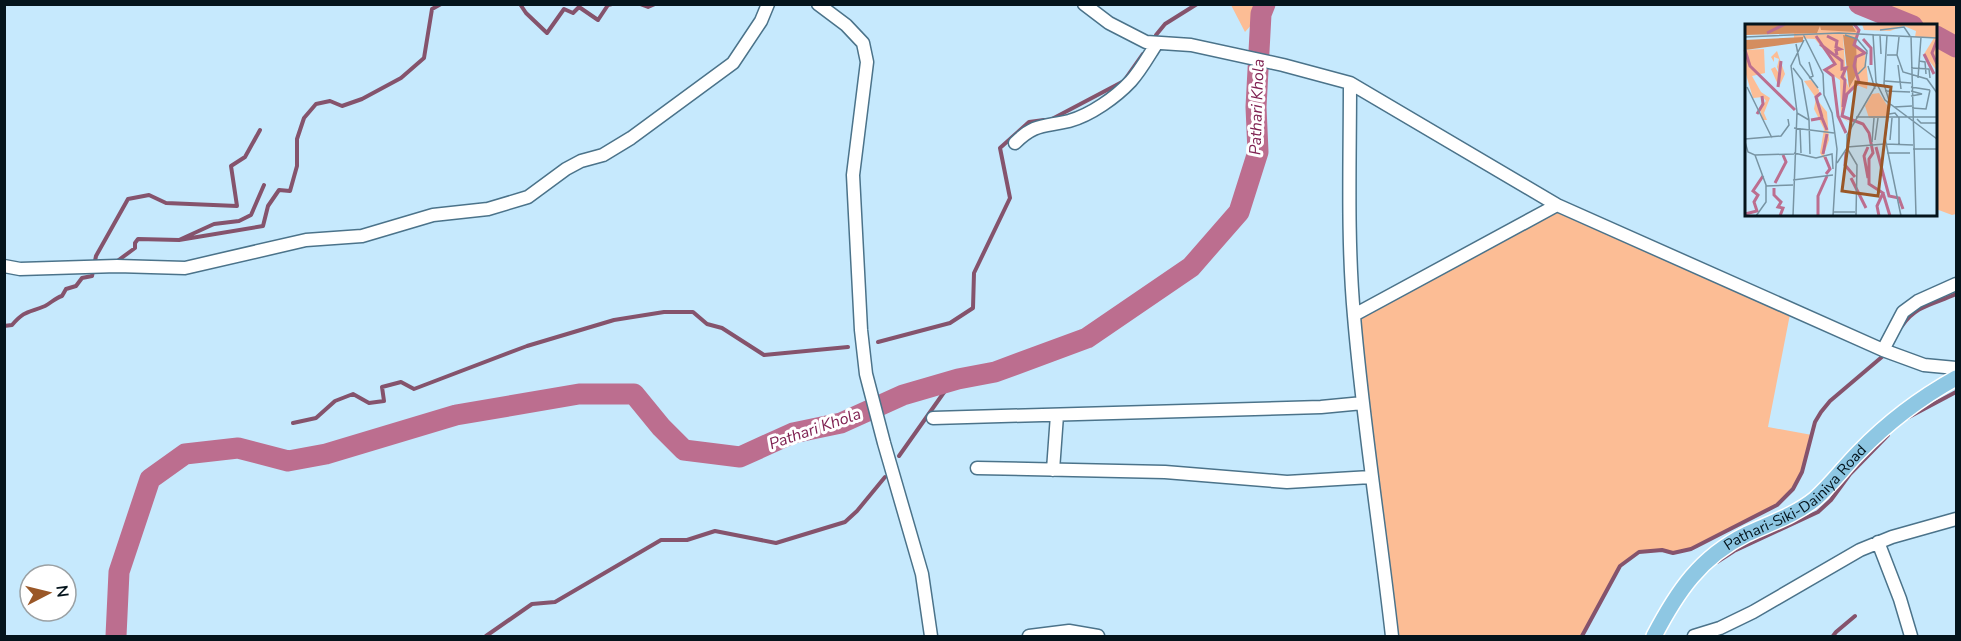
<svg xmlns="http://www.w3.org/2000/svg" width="1961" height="641" font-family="'Nunito Sans',sans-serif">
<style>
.green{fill:#fcbd95}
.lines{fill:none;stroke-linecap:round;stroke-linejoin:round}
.stream{stroke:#85536c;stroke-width:4}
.river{stroke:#bc6e8f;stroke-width:21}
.minor-casing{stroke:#4b738a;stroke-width:15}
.major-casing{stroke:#fff;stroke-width:18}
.minor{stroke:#fff;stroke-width:12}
.major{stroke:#8ec7e3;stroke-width:15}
.labels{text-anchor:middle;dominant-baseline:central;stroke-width:6;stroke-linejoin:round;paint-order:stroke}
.street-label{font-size:15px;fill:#04141c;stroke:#fff}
.water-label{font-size:16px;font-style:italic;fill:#7f2151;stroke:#fff}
.inset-river{fill:none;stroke:#bc6e8f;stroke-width:3}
.inset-road{fill:none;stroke:#7894a3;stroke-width:1.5}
.view{fill:#9a5727;fill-opacity:0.15;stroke:#9a5727;stroke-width:3}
.inset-edge{fill:none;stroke:#04141c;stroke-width:3}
</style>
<rect width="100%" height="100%" fill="#c6e9fd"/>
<path class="green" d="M 1231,5 L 1265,5 L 1261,14 L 1245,32 Z
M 1859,5 L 1956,5 L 1956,214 L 1952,215 L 1936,209 L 1936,26 L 1909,25 L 1909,23 Z
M 1557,205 L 1791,309 L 1768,427 L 1812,435 L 1802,472 L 1793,489 L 1777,505 L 1691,549 L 1673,553 L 1662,550 L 1639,552 L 1620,566 L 1582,636 L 1392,636 L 1354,315 Z"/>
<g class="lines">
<path class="stream" d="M 520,4 L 526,13 L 547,33 L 564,9 L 573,13 L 579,7 L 598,20 L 608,5 L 612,4
M 640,4 L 648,7 L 655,4
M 1156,35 L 1165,24 L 1197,4
M 1052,119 L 1124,81 L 1143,54
M 179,240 L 263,226 L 268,206 L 279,190 L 290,191 L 297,166 L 297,139 L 304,118 L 316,104 L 330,101 L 342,106 L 362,99 L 401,78 L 424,58 L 432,9 L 441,4
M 116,262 L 135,248 L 135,243 L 138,239 L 179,240 L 214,224 L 239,221 L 251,215 L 264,185
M 4,326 L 12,325 C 25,310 28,313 45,306 C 51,303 55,298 62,296 L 66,289 L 76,286 L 82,278 L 92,276 L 96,256 L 128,199 L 149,195 L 166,203 L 237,206 L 231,166 L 245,157 L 260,130
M 1902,326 C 1916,305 1935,304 1956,294
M 878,342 L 950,323 L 973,308 L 974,273 L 1010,198 L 1000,148 L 1029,122 L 1044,120
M 1907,418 L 1956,392
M 293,423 L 316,418 L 335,401 L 353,394 L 369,403 L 384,401 L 382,387 L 401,382 L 414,389 L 527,346 L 614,320 L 664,312 L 693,312 L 707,324 L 722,328 L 764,355 L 848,347
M 899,456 L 952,381
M 1717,562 L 1734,551 L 1818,512 L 1831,500 L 1850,474 L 1888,435
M 486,636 L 532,604 L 555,602 L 661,540 L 687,540 L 715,531 L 776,543 L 845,522 L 857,511 L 885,477
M 1582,636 L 1620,566 L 1639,552 L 1662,550 L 1673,553 L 1691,549 L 1777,505 L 1793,489 L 1802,472 L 1815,422 L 1821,412 L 1830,401 L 1883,356
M 1833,636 L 1836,632 L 1855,616"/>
<path class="river" d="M 1859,4 L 1913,26
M 1936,36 L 1956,47
M 116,636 L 119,572 L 150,479 L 185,454 L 238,448 L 288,461 L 326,454 L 456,415 L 579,394 L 634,394 L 661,427 L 684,450 L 740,457 L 793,433 L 841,423 L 903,395 L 958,379 L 995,372 L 1087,338 L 1191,267 L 1239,212 L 1258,152 L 1256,107 L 1261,14 L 1265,4"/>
<g class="minor-casing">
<path id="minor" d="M 818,4 L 846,25 L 863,43 L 867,62 L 853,175 L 861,330 L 866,374 L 884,443 L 922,574 L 931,636
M 1084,4 L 1109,23 L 1146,42 L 1191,45 L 1283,65 L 1350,83 L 1557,205 L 1883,350 L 1924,365 L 1956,368
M 1350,83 C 1350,161 1347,239 1354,316 C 1363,423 1380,529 1392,636
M 1015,143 C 1035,123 1044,127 1069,121 C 1091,115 1116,97 1131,81 C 1141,70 1149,55 1157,43
M 4,266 L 20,269 L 117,266 L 185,268 L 306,240 L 362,236 L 433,215 L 488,209 L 528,197 L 566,169 L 581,161 L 603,155 L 631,138 L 733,63 L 761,21 L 768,4
M 1354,315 L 1557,205
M 1883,350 L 1903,312 L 1918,301 L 1956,284
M 933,418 L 1321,407 L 1363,403
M 977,468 L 1165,472 L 1287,482 L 1371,477
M 1053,470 L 1057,415
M 1878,542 L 1900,599 L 1911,636
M 1029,636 L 1069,631 L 1098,636
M 1694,636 L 1720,628 L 1753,612 L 1860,550 L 1892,537 L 1956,519"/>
</g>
<g class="major-casing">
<g id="major">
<path id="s1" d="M 1654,636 C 1677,592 1700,557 1747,534 C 1771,523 1795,515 1815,499 C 1831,485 1844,467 1859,452 C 1888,422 1920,398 1956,378"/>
</g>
</g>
<use href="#minor" class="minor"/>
<use href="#major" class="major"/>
</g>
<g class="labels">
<g class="street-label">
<text stroke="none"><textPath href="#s1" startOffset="202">Pathari-Siki-Dainiya Road</textPath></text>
</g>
<g class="water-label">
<text transform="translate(1257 107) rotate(-88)">Pathari Khola</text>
<text transform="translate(815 429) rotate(-19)">Pathari Khola</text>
</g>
</g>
<g transform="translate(1745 24)">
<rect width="192" height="192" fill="#c6e9fd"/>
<path d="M 76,0 L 76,6 L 106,6 L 110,4 L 107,0 L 113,3 L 111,14 L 98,12 L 101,57 L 104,64 L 112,50 L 110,23 L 120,29 L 123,56 L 122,65 L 112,61 L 102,70 L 97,92 L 105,99 L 96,93 L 95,56 L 81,47 L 90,40 L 70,15 L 49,14 L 49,8 ZM 117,0 L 188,0 L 192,3 L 192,47 L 179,30 L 189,14 L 170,13 L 171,7 L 159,2 L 145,7 L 119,6 ZM 19,25 L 20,49 L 7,52 L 16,68 L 25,74 L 19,89 L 22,96 L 17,96 L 15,83 L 21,77 L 18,73 L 8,74 L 0,47 L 0,26 ZM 32,27 L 40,50 L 34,63 L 26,45 L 30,43 L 36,53 L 32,43 L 34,35 L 29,33 L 29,38 L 26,33 ZM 66,56 L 74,66 L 73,77 L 82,88 L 84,116 L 79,130 L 84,142 L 75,129 L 79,105 L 69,85 L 71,74 L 59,57 ZM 134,69 L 144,84 L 144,94 L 124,94 L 120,82 L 127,70 Z" fill="#fcbd95"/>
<path d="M 0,0 L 107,0 L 111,8 L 76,6 L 75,2 L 72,9 L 0,11 ZM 98,11 L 111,14 L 112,50 L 104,64 ZM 58,13 L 58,18 L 0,26 L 0,16 Z" fill="#d48d5f"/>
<path class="inset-river" d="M 109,0 L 114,6 L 109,21 L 120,29 L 111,33 L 109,42 L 114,58 L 102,70 L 97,92 L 118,100 L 124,109 L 128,129 L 124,135 L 124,160 L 138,169 L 132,182 L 134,192M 22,9 L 40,0M 71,12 L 90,40 L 80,46 L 88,52 L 93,92 L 101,109M 82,12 L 92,17 L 91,23 L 95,25 L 91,26 L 92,31M 118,15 L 126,24 L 126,41M 192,16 L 187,29 L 192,40M 75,20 L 97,37 L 97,45 L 101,44 L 97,53 L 100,56 L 98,83M 0,26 L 5,42 L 50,86M 179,30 L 189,50M 33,63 L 36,37M 76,69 L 71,73 L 77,93M 12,90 L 18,80 L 17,72M 66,96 L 77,94 L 82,106M 123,123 L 119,132 L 123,154M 131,123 L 144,172 L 154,174 L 158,185M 101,128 L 100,141 L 110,153M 78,130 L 82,110M 80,133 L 85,145 L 81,150M 106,154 L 121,184M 30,159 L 41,138 L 38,131M 29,164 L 29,171 L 36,178 L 33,183 L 38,184 L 35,192M 138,169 L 145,192M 0,190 L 12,187 L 9,178 L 13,171 L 8,167 L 18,152M 73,192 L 73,172 L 82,152"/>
<path class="inset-road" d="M 135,6 L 159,3 L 165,12M 58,10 L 78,50 L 79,71 L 87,89 L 92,125 L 88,192M 128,10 L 131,58 L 140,76 L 192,115M 100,11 L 112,15 L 122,27 L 120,43 L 113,50M 135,11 L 136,30M 142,11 L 139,60 L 145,80 L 140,114 L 156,192M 166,12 L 171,192M 0,13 L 94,9 L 192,14M 51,20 L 55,40 L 73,64M 142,31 L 152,31 L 158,48 L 182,55 L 192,69M 152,31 L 154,13M 174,37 L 180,38 L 181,50M 64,38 L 68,52 L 64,54M 153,41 L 156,65M 123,42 L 130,65M 48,44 L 57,56 L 64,96M 166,44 L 184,45 L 185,54M 0,47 L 0,72M 173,54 L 176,13M 140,57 L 166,59M 2,63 L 27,114M 166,63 L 185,66M 140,67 L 165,68M 166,67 L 177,70 L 166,72M 149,83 L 167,82M 167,84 L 181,85 L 185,66M 52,89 L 64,96 L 65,130M 144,90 L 150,89 L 154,94 L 154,120M 111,93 L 192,93M 172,95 L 176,99 L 192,99M 49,104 L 89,109M 55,104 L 56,129M 0,115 L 36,112 L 44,101 L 43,95M 130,116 L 133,94M 145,116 L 147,94M 0,118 L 3,128 L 10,131 L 21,161 L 21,178 L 11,192M 127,118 L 129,94M 141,120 L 168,121M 102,123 L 140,120M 102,124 L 112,141 L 111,192M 168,125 L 192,125M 49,129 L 71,134 L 87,130 L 88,145M 142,129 L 165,129M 10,131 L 49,130M 92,139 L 102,124 L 102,111 L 131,61M 48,156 L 88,151M 21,162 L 48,161M 88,188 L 110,188M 48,192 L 52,88 L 46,42 L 59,16"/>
<path class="view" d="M 111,58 L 146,63 L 133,172 L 97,167 Z"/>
<rect width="192" height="192" class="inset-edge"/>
</g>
<rect width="1961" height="641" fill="none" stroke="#04141c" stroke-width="12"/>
<g transform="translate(48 593) rotate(83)"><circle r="28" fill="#ffffff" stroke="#9ba1a4" stroke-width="1.5"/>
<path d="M0-4.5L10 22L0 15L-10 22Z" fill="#9a5727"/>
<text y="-9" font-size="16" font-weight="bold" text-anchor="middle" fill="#04141c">N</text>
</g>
</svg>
